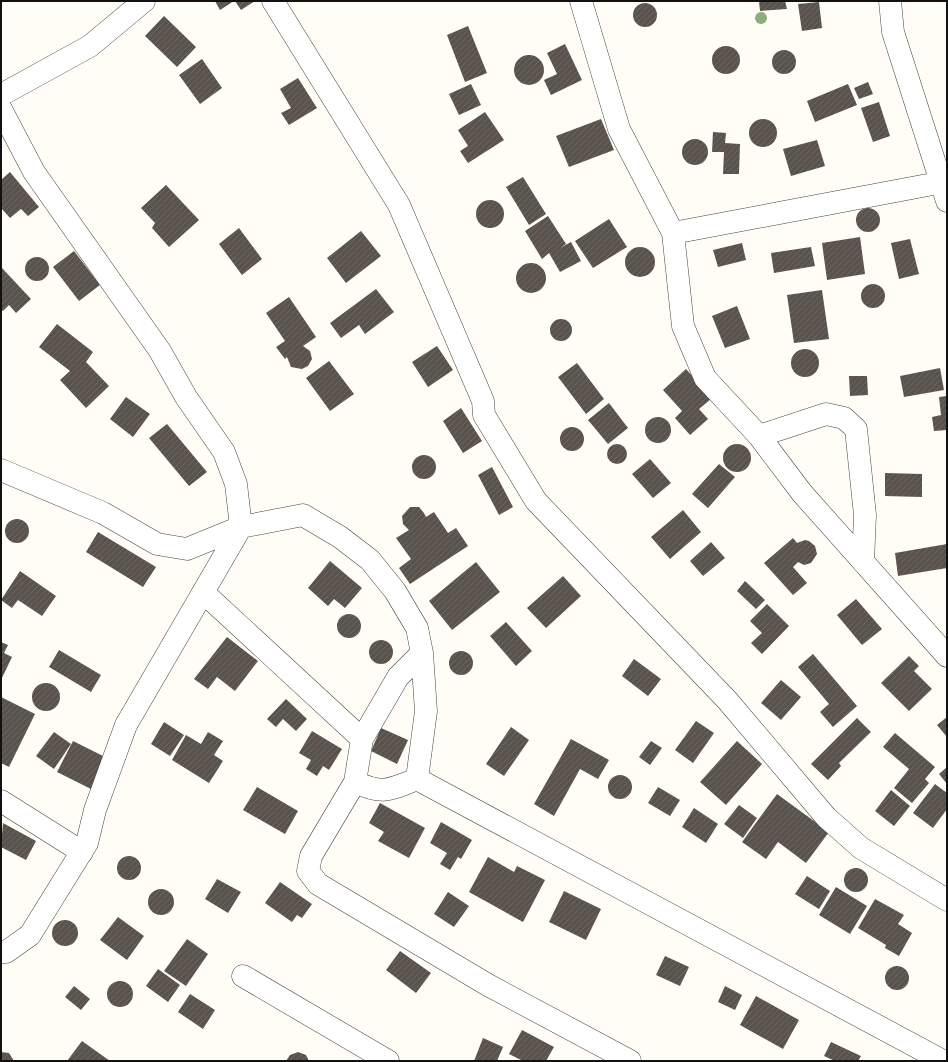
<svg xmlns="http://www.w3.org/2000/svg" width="948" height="1062" font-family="Bitter,serif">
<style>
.building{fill:url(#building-hatch)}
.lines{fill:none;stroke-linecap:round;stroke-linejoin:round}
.minor-casing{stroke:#444;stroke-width:23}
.minor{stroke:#fff;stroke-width:22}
.tree{fill:#8dad7f}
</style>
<defs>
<pattern id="building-hatch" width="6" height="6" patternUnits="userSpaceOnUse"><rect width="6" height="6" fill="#5a524d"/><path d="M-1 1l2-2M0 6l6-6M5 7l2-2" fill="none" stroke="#6d6662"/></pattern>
</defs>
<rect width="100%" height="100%" fill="#fffdf5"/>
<path class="building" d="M 215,1 L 234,1 L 220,10 Z
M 235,1 L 255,1 L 241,10 Z
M 759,1 L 785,1 L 787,9 L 760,11 Z
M 819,2 L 822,28 L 802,31 L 798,4 Z
M633 15a12 12 0 1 1 24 0a12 12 0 1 1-24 0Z
M 164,16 L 196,47 L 177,67 L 145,36 Z
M 468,26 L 487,73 L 465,82 L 447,35 Z
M 565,44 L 582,80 L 551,95 L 544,80 L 557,74 L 547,53 Z
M712 60a14 14 0 1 1 28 0a14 14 0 1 1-28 0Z
M772 62a12 12 0 1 1 24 0a12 12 0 1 1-24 0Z
M514 70a15 15 0 1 1 30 0a15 15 0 1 1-30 0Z
M 202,59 L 222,88 L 200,104 L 179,75 Z
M 298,78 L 317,108 L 289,125 L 281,113 L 291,108 L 280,89 Z
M 868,82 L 873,94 L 859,99 L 854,88 Z
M 471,84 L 481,105 L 459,115 L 449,94 Z
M 848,84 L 857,105 L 815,122 L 807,101 Z
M 879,102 L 890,136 L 873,142 L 861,108 Z
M 485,112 L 504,140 L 468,163 L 460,151 L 468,146 L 458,130 Z
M 601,119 L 614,150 L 569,167 L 556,136 Z
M749 133a14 14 0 1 1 28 0a14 14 0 1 1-28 0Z
M 713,132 L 726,133 L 725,143 L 740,144 L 739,174 L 723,174 L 724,152 L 712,152 Z
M682 152a13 13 0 1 1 26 0a13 13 0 1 1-26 0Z
M 817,140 L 825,166 L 791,176 L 783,149 Z
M 10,172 L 39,207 L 28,216 L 21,209 L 10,218 L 1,208 L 1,180 Z
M 523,177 L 546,214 L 529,225 L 506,187 Z
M 166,185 L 199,220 L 169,247 L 152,228 L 155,223 L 141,208 Z
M476 214a14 14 0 1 1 28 0a14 14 0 1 1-28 0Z
M856 220a12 12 0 1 1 24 0a12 12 0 1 1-24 0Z
M 548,216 L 566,244 L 560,248 L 571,242 L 581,261 L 560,272 L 549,253 L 542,259 L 525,231 Z
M 609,219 L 627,247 L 593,268 L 575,241 Z
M 239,228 L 262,259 L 242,275 L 219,244 Z
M 361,231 L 381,256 L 346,283 L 327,258 Z
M 860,237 L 865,274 L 827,280 L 822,243 Z
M 910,239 L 919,274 L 899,279 L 891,243 Z
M 742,243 L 746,260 L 718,267 L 713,250 Z
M625 262a15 15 0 1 1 30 0a15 15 0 1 1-30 0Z
M 811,247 L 815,266 L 774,273 L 771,253 Z
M 74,251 L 100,285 L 79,301 L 53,267 Z
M25 269a12 12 0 1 1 24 0a12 12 0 1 1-24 0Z
M516 278a15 15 0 1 1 30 0a15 15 0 1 1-30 0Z
M 2,268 L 31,299 L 16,313 L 9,305 L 3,311 L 1,309 Z
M861 296a12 12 0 1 1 24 0a12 12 0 1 1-24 0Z
M 376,289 L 394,312 L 365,334 L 359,325 L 341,338 L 330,323 Z
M 822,290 L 829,339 L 794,343 L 787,295 Z
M 289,297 L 316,337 L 303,346 L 310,351 L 312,359 L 308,366 L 302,369 L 291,367 L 287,357 L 285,359 L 276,347 L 285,341 L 266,313 Z
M 737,306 L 750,339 L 725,348 L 712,316 Z
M550 330a11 11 0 1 1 22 0a11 11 0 1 1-22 0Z
M 57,324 L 93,352 L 86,362 L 109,386 L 86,408 L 60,380 L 70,371 L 39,347 Z
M 437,346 L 453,370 L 428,387 L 412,362 Z
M791 363a14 14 0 1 1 28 0a14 14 0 1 1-28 0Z
M 329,361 L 354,394 L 330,411 L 306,378 Z
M 577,363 L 604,399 L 586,414 L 558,377 Z
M 940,368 L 944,390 L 904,397 L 900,376 Z
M 686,369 L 712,398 L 699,409 L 708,419 L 690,435 L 675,418 L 682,411 L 663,390 Z
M 849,376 L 867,376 L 868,395 L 850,396 Z
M 947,396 L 947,430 L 934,431 L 932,417 L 941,415 L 939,397 Z
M 126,397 L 150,414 L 133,437 L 110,419 Z
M 609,403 L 628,428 L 608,444 L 588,420 Z
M 461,408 L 482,441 L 463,453 L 443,421 Z
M645 430a13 13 0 1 1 26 0a13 13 0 1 1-26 0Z
M 167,424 L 207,472 L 189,486 L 149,438 Z
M560 439a12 12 0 1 1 24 0a12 12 0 1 1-24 0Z
M607 454a10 10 0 1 1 20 0a10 10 0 1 1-20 0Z
M723 458a14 14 0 1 1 28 0a14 14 0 1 1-28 0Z
M412 467a12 12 0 1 1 24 0a12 12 0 1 1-24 0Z
M 650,459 L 671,483 L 653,498 L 632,474 Z
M 719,464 L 735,477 L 708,508 L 692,494 Z
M 492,467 L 513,507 L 499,515 L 478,475 Z
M 885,473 L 922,474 L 922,497 L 885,496 Z
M 410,507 L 419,507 L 424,513 L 426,517 L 434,512 L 448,533 L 456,528 L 468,546 L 410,584 L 399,568 L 411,559 L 396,538 L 409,530 L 403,524 L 402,516 Z
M 683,510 L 701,532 L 670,559 L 651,537 Z
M5 531a12 12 0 1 1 24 0a12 12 0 1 1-24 0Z
M 98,532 L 156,567 L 143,587 L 86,552 Z
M 793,538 L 797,543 L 805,540 L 809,541 L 815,546 L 817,554 L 811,563 L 804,565 L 798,562 L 793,567 L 807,583 L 793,595 L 764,563 Z
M 711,542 L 725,558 L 703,576 L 690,561 Z
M 947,544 L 947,568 L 898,576 L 895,553 Z
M 330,561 L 362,588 L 345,608 L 334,599 L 328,606 L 308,588 Z
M 476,562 L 500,592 L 452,630 L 429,601 Z
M 20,571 L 56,596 L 42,616 L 18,600 L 12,608 L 1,600 Z
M 563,576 L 581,596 L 546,628 L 527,608 Z
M 745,581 L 765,600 L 756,609 L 737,591 Z
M 856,599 L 882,629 L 862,645 L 837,615 Z
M 767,604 L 789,626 L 762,654 L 751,643 L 762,633 L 750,621 Z
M337 626a12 12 0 1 1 24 0a12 12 0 1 1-24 0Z
M 506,622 L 532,651 L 516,666 L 490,636 Z
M 227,637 L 258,661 L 235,691 L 217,677 L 208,689 L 194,679 Z
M369 652a12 12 0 1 1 24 0a12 12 0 1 1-24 0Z
M 1,642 L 8,645 L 4,653 L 12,657 L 1,680 Z
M 59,650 L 101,675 L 91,692 L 49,667 Z
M449 663a12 12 0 1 1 24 0a12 12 0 1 1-24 0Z
M 813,654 L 857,706 L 833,727 L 820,712 L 829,704 L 798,667 Z
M 909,656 L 919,666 L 914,671 L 932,689 L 909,711 L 881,683 Z
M 634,659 L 661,679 L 648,696 L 622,676 Z
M 781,680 L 801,697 L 781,720 L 761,703 Z
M32 697a14 14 0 1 1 28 0a14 14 0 1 1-28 0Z
M 1,697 L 35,714 L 9,767 L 1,763 Z
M 286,699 L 307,719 L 296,731 L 283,719 L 276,727 L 267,719 Z
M 947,717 L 947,737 L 937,725 Z
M 857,718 L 871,732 L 839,763 L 841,766 L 828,780 L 811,764 Z
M 696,721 L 714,733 L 693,763 L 675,750 Z
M 164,722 L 184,735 L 170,756 L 151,744 Z
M 511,727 L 529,740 L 504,776 L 486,764 Z
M 381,728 L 408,740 L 397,764 L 371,751 Z
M 312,731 L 342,749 L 329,770 L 323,766 L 317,776 L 306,769 L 311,760 L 299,753 Z
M 54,732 L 71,744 L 54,769 L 36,756 Z
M 208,732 L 223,741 L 214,755 L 223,761 L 209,783 L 172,760 L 186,735 L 201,744 Z
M 895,733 L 935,767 L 925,779 L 929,783 L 912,803 L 894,788 L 909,769 L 883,747 Z
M 571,739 L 609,760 L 598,779 L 580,769 L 554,816 L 534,804 Z
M 73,741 L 107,758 L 91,789 L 57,772 Z
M 651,741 L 662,748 L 650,765 L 639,757 Z
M 737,741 L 762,764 L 726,805 L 700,782 Z
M 947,767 L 947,784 L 939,774 Z
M608 787a12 12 0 1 1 24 0a12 12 0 1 1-24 0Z
M 935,784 L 947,793 L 947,809 L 933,828 L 913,813 Z
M 257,787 L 298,811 L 285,834 L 243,810 Z
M 658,787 L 680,800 L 670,816 L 648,803 Z
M 891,790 L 910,806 L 894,826 L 875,811 Z
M 777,794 L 829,832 L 806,863 L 778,842 L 766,859 L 742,842 Z
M 380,803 L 425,828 L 409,858 L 378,841 L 384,832 L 369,823 Z
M 739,805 L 757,818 L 743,838 L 724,824 Z
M 694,808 L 718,824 L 706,843 L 682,827 Z
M 441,822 L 472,840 L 461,859 L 458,857 L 450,870 L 440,864 L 447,853 L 430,843 Z
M 3,823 L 36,841 L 26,860 L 1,847 Z
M117 868a12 12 0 1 1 24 0a12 12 0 1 1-24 0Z
M 488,857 L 514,872 L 517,866 L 545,880 L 523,922 L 469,892 Z
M844 880a12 12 0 1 1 24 0a12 12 0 1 1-24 0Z
M 807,876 L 830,891 L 819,909 L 795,894 Z
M 217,879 L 241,892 L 228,913 L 205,899 Z
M 280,882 L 312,904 L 302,918 L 297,915 L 292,922 L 265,903 Z
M 836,887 L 867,906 L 850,934 L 819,915 Z
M148 902a13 13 0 1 1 26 0a13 13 0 1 1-26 0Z
M 564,891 L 601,909 L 586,940 L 549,922 Z
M 448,892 L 469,906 L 454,927 L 434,914 Z
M 875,899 L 904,915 L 898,924 L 912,933 L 899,956 L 885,948 L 886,945 L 858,928 Z
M 118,917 L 144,936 L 127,960 L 100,940 Z
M52 933a13 13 0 1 1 26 0a13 13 0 1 1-26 0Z
M 187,939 L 208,954 L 186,986 L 164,971 Z
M 400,951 L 431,973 L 416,993 L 386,970 Z
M 665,956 L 689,967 L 680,986 L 656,975 Z
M885 978a12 12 0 1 1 24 0a12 12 0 1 1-24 0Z
M 158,969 L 180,985 L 168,1002 L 146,986 Z
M107 994a13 13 0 1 1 26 0a13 13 0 1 1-26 0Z
M 74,986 L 90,999 L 81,1010 L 65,997 Z
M 725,986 L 742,995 L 735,1010 L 718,1002 Z
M 190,994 L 215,1010 L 203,1029 L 178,1012 Z
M 756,996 L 799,1020 L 783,1049 L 740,1025 Z
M 522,1030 L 554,1047 L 546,1061 L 523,1061 L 509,1054 Z
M 483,1038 L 503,1047 L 497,1061 L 474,1061 Z
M 82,1041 L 110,1061 L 67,1061 Z
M 831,1042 L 861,1056 L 858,1061 L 835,1061 L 824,1056 Z
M 1,1052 L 9,1053 L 14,1061 L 1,1061 Z
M 298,1052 L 306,1055 L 309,1061 L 286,1061 L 290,1055 Z"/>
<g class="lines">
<g class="minor-casing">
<path id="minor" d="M 273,1 L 399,205 L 483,401 L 484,415 L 536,501 L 727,700 L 826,817 L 861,848 L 947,900
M 581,1 L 619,129 L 673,233 L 683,326 L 705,378 L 759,436 L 802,493 L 947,656
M 890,1 L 893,32 L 947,201
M 1,95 L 90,46 L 144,1
M 1,109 L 34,172 L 160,351 L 186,397 L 224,452 L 236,484 L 241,527 L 126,725 L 95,810 L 87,843 L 30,935 L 6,952 L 1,952
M 673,233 L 933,184 L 947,186
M 759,436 L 826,414 L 844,418 L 856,429 L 865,515 L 863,562
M 1,470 L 103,513 L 157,544 L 187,549 L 241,527 L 303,515 L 340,537 L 370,560 L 395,591 L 417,628 L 422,653 L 426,711 L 417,779 L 943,1061
M 204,593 L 362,739
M 422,653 L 398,677 L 362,739 L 355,782 L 311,856 L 308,871 L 318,884 L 488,985 L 630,1061
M 355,782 C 383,795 389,790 417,779
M 1,801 L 82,852
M 243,976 L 388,1061"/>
</g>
<use href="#minor" class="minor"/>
</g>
<circle class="tree" cx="761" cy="18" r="6"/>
<rect width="948" height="1062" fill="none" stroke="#111111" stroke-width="4"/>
</svg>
